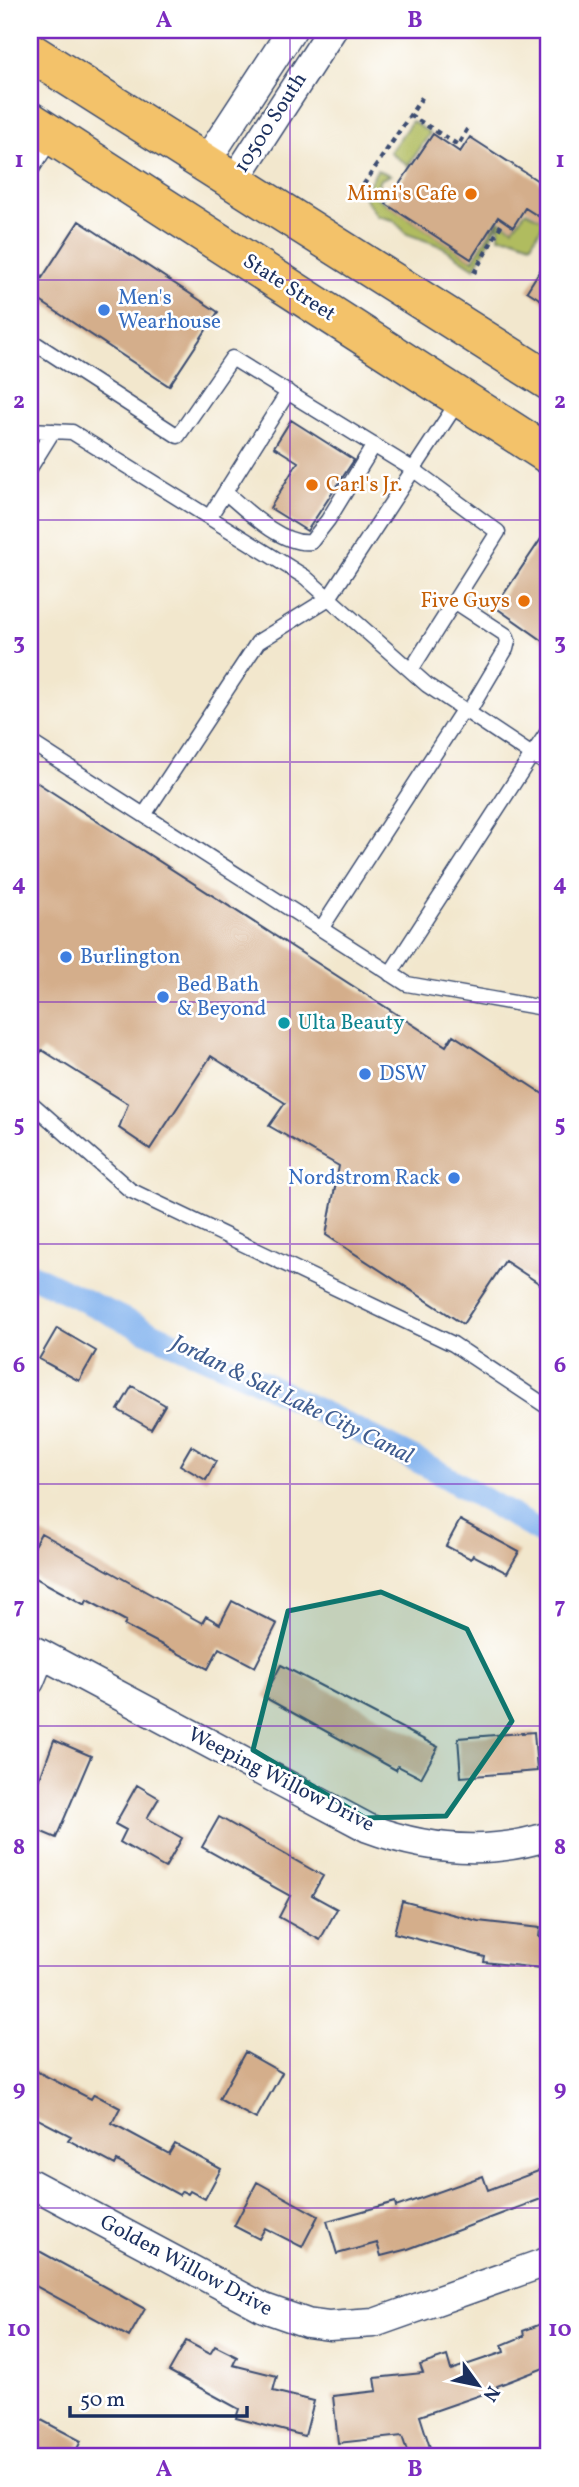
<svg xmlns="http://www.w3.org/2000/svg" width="579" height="2487" font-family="Vollkorn,serif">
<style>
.green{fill:#b0bc5e;stroke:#66765e;stroke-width:2}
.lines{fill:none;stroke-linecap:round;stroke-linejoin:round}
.canal{stroke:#83b3ee;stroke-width:24}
.building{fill:#d4ae8b}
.lane-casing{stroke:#3b4b6f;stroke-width:17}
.street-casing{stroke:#3b4b6f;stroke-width:31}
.primary-casing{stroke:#3b4b6f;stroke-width:41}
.path{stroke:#3b4b6f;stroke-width:4.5;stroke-dasharray:5 5;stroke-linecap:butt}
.lane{stroke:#fff;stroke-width:14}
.street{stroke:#fff;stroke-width:28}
.primary{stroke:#f3c26a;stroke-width:38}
.marked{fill:#0f766e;fill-opacity:0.2;stroke:#0f766e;stroke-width:5;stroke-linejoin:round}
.grid{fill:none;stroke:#7b2cbf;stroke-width:2;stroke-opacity:0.55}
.food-dot{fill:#e8710a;stroke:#fff;stroke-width:2.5}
.shop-dot{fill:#3f7fe0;stroke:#fff;stroke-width:2.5}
.culture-dot{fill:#0f9aa8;stroke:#fff;stroke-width:2.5}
.labels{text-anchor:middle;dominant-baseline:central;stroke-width:5;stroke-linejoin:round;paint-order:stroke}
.street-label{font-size:21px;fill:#1b2f5e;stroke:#fff}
.food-label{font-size:21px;fill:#c56008;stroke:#fff;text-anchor:end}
.shop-label{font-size:21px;fill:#366cbe;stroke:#fff;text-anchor:start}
.culture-label{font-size:21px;fill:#0d838f;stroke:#fff;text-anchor:start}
.water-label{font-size:23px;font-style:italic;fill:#3f5d90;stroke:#fff}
.neatline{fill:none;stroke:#7b2cbf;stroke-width:2.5}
.grid-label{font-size:23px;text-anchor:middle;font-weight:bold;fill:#7b2cbf}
</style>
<rect width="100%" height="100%" fill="#fff"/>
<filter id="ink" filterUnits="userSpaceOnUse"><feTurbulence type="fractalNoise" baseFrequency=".0143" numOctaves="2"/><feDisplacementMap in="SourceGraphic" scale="14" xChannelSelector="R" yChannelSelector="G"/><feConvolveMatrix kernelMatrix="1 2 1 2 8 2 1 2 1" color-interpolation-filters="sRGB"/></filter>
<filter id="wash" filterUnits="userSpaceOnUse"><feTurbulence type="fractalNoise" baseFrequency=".00686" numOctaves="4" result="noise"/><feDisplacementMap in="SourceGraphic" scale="28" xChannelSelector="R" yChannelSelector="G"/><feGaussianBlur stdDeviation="1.57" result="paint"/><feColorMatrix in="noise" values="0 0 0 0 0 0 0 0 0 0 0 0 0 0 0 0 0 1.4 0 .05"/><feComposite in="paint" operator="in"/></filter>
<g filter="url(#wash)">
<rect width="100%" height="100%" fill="#f2e7cd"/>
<path class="green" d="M 412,121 L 430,133 L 408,166 L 390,152 Z
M 377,170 L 390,175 L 379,180 L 376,197 L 473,260 L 498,220 L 498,224 L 475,268 L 441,246 L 407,234 L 393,220 L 377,216 L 363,195 Z
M 549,203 L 549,215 L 531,244 L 514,238 L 499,237 L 499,220 L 513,228 L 526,211 L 539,218 Z"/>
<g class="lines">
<path class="canal" d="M 30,1274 L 151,1333 L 253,1378 L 426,1465 L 549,1537"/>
</g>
<g id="blocks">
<path class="building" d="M 433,134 L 460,152 L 470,137 L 549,188 L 549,223 L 525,208 L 513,227 L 498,217 L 471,259 L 386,204 Z
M 79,221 L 218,312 L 169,386 L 31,295 Z
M 549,256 L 549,305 L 527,291 Z
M 291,420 L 354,460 L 307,531 L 270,508 L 298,462 L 274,447 Z
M 549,527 L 549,645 L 495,607 Z
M 30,778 L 446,1046 L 453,1035 L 549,1098 L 549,1290 L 505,1261 L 463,1324 L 326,1235 L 339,1166 L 269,1126 L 285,1103 L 211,1056 L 150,1149 L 119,1128 L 128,1104 L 42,1050 L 30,1068 Z
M 57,1328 L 96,1351 L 79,1381 L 39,1359 Z
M 132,1386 L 165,1405 L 151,1429 L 118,1410 Z
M 191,1446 L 216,1461 L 206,1480 L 180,1465 Z
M 460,1520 L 519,1552 L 507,1573 L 473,1555 L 471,1559 L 446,1546 Z
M 41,1533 L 202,1623 L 206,1616 L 220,1624 L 232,1601 L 277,1624 L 255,1667 L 219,1648 L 208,1669 L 124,1625 L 126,1621 L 87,1600 L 85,1605 L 30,1575 L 30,1553 Z
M 281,1665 L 438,1747 L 421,1778 L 398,1766 L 396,1770 L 264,1697 Z
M 534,1732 L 537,1771 L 461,1777 L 458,1738 Z
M 54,1740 L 91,1756 L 56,1838 L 30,1827 L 30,1806 Z
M 137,1785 L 159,1798 L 147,1818 L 182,1838 L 165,1868 L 120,1842 L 126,1830 L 115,1824 Z
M 219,1817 L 323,1876 L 312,1895 L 337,1909 L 320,1940 L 279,1917 L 290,1896 L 202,1847 Z
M 402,1901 L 478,1921 L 540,1928 L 539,1937 L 549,1938 L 549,1969 L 484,1962 L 485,1957 L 394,1933 Z
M 245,2052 L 282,2073 L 256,2119 L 219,2099 Z
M 30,2068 L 91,2099 L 94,2094 L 120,2108 L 112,2123 L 169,2154 L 175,2144 L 221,2169 L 205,2199 L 190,2191 L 188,2194 L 182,2191 L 179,2195 L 117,2161 L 115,2165 L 68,2140 L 71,2136 L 30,2115 Z
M 549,2167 L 549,2196 L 408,2249 L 381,2256 L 377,2243 L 337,2254 L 327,2221 L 395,2202 L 396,2207 L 483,2176 L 488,2190 Z
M 257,2182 L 318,2216 L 302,2247 L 265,2228 L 259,2239 L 234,2226 Z
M 30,2246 L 145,2309 L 129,2337 L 30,2283 Z
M 549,2321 L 549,2366 L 497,2386 L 498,2389 L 420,2416 L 433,2457 L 409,2457 L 402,2436 L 338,2443 L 333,2396 L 377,2391 L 375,2378 L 423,2373 L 420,2365 L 447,2356 L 451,2370 L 504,2352 L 502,2345 L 524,2336 L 523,2331 Z
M 186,2341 L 210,2354 L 215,2346 L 237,2357 L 233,2365 L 277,2376 L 273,2391 L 314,2401 L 305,2436 L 236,2418 L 239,2409 L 169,2371 Z
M 30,2414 L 81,2441 L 73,2457 L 30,2457 Z"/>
</g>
</g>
<g filter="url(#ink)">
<use href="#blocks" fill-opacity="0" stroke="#3b4b6f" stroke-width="2"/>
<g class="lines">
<g class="lane-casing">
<path id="lane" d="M 30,172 L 52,138
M 30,340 L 178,436 L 232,358 L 414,470 L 498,532 L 411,670
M 30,430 L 72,432 L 305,577 L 427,685 L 532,755 L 390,974
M 30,468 L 53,431
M 225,492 C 246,510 282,546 311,542 L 328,520 L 374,445
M 210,516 L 288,392
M 454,601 L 506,635 L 508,641 L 506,649 L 468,713
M 549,730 L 532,755 L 549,765
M 30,742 L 407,984 L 549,1009
M 144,815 L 258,642 L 329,598 L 459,400
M 321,929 L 463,710
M 30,1102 L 130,1190 L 453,1344 L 549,1408"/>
</g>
<g class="street-casing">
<path id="street" d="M 205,163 L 292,30
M 234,181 L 332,30
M 30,1648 L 368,1828 C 427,1850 488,1856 549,1836
M 30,1681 L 41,1654
M 30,2183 L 264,2308 L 307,2323 L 329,2326 L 374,2323 L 549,2261"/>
</g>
<g class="primary-casing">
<path id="primary" d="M 30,52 L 549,381
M 30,121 L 549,455"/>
</g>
<path class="path" d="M 410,115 L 458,145 L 469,126
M 358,193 L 423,96
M 474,273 L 501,225"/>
<use href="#lane" class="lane"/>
<use href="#street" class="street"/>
<use href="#primary" class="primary"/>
</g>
</g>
<path class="marked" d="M 381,1592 L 467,1629 L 512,1721 L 446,1816 L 365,1818 L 253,1750 L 288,1611 Z"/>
<path class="grid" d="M 290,30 L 290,2457M 30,280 L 549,280M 30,520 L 549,520M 30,762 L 549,762M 30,1002 L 549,1002M 30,1244 L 549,1244M 30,1484 L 549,1484M 30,1726 L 549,1726M 30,1966 L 549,1966M 30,2208 L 549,2208"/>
<g class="food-dot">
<circle cx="471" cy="194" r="7"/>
<circle cx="312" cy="485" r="7"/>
<circle cx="524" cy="601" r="7"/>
</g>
<g class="shop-dot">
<circle cx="104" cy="310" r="7"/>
<circle cx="66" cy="957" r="7"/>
<circle cx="163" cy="997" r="7"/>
<circle cx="365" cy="1074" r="7"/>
<circle cx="454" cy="1178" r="7"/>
</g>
<circle class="culture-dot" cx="284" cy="1023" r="7"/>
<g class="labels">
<g class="street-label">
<text transform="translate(271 123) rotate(-57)">10500 South</text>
<text transform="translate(289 288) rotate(33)">State Street</text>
<text transform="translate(281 1780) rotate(27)">Weeping Willow Drive</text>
<text transform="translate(186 2266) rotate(28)">Golden Willow Drive</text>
</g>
<g class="food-label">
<text x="457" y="194">Mimi's Cafe</text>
<text x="326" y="485" text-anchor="start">Carl's Jr.</text>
<text x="510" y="601">Five Guys</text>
</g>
<g class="shop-label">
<text x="118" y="298">Men's<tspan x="118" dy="24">Wearhouse</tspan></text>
<text x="80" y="957">Burlington</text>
<text x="177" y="985">Bed Bath<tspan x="177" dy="24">&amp; Beyond</tspan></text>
<text x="379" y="1074">DSW</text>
<text x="440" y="1178" text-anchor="end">Nordstrom Rack</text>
</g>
<g class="culture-label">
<text x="298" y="1023">Ulta Beauty</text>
</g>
<g class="water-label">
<text transform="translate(292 1400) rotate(26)">Jordan &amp; Salt Lake City Canal</text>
</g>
</g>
<rect width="579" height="2487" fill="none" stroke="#fff" stroke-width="77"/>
<g transform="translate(478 2385) rotate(123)" stroke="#ffffff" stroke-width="5" paint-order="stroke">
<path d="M0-5L12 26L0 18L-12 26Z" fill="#1b2f5e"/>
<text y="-10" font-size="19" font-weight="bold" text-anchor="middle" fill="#1b2f5e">N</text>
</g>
<path d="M70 2406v10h177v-10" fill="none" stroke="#1b2f5e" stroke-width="3.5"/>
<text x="80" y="2406" font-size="21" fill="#1b2f5e" stroke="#ffffff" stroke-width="5" paint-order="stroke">50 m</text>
<rect x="38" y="38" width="502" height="2410" class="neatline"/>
<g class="grid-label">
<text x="164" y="27">A</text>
<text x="415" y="27">B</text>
<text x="19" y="167">1</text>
<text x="560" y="167">1</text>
<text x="19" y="408">2</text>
<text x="560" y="408">2</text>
<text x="19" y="649">3</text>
<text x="560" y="649">3</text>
<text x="19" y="890">4</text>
<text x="560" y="890">4</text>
<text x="19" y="1131">5</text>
<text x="560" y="1131">5</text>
<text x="19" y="1372">6</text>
<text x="560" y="1372">6</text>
<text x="19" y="1613">7</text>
<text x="560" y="1613">7</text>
<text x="19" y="1854">8</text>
<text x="560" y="1854">8</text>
<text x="19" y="2095">9</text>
<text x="560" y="2095">9</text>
<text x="19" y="2336">10</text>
<text x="560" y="2336">10</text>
<text x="164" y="2476">A</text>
<text x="415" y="2476">B</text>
</g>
</svg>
